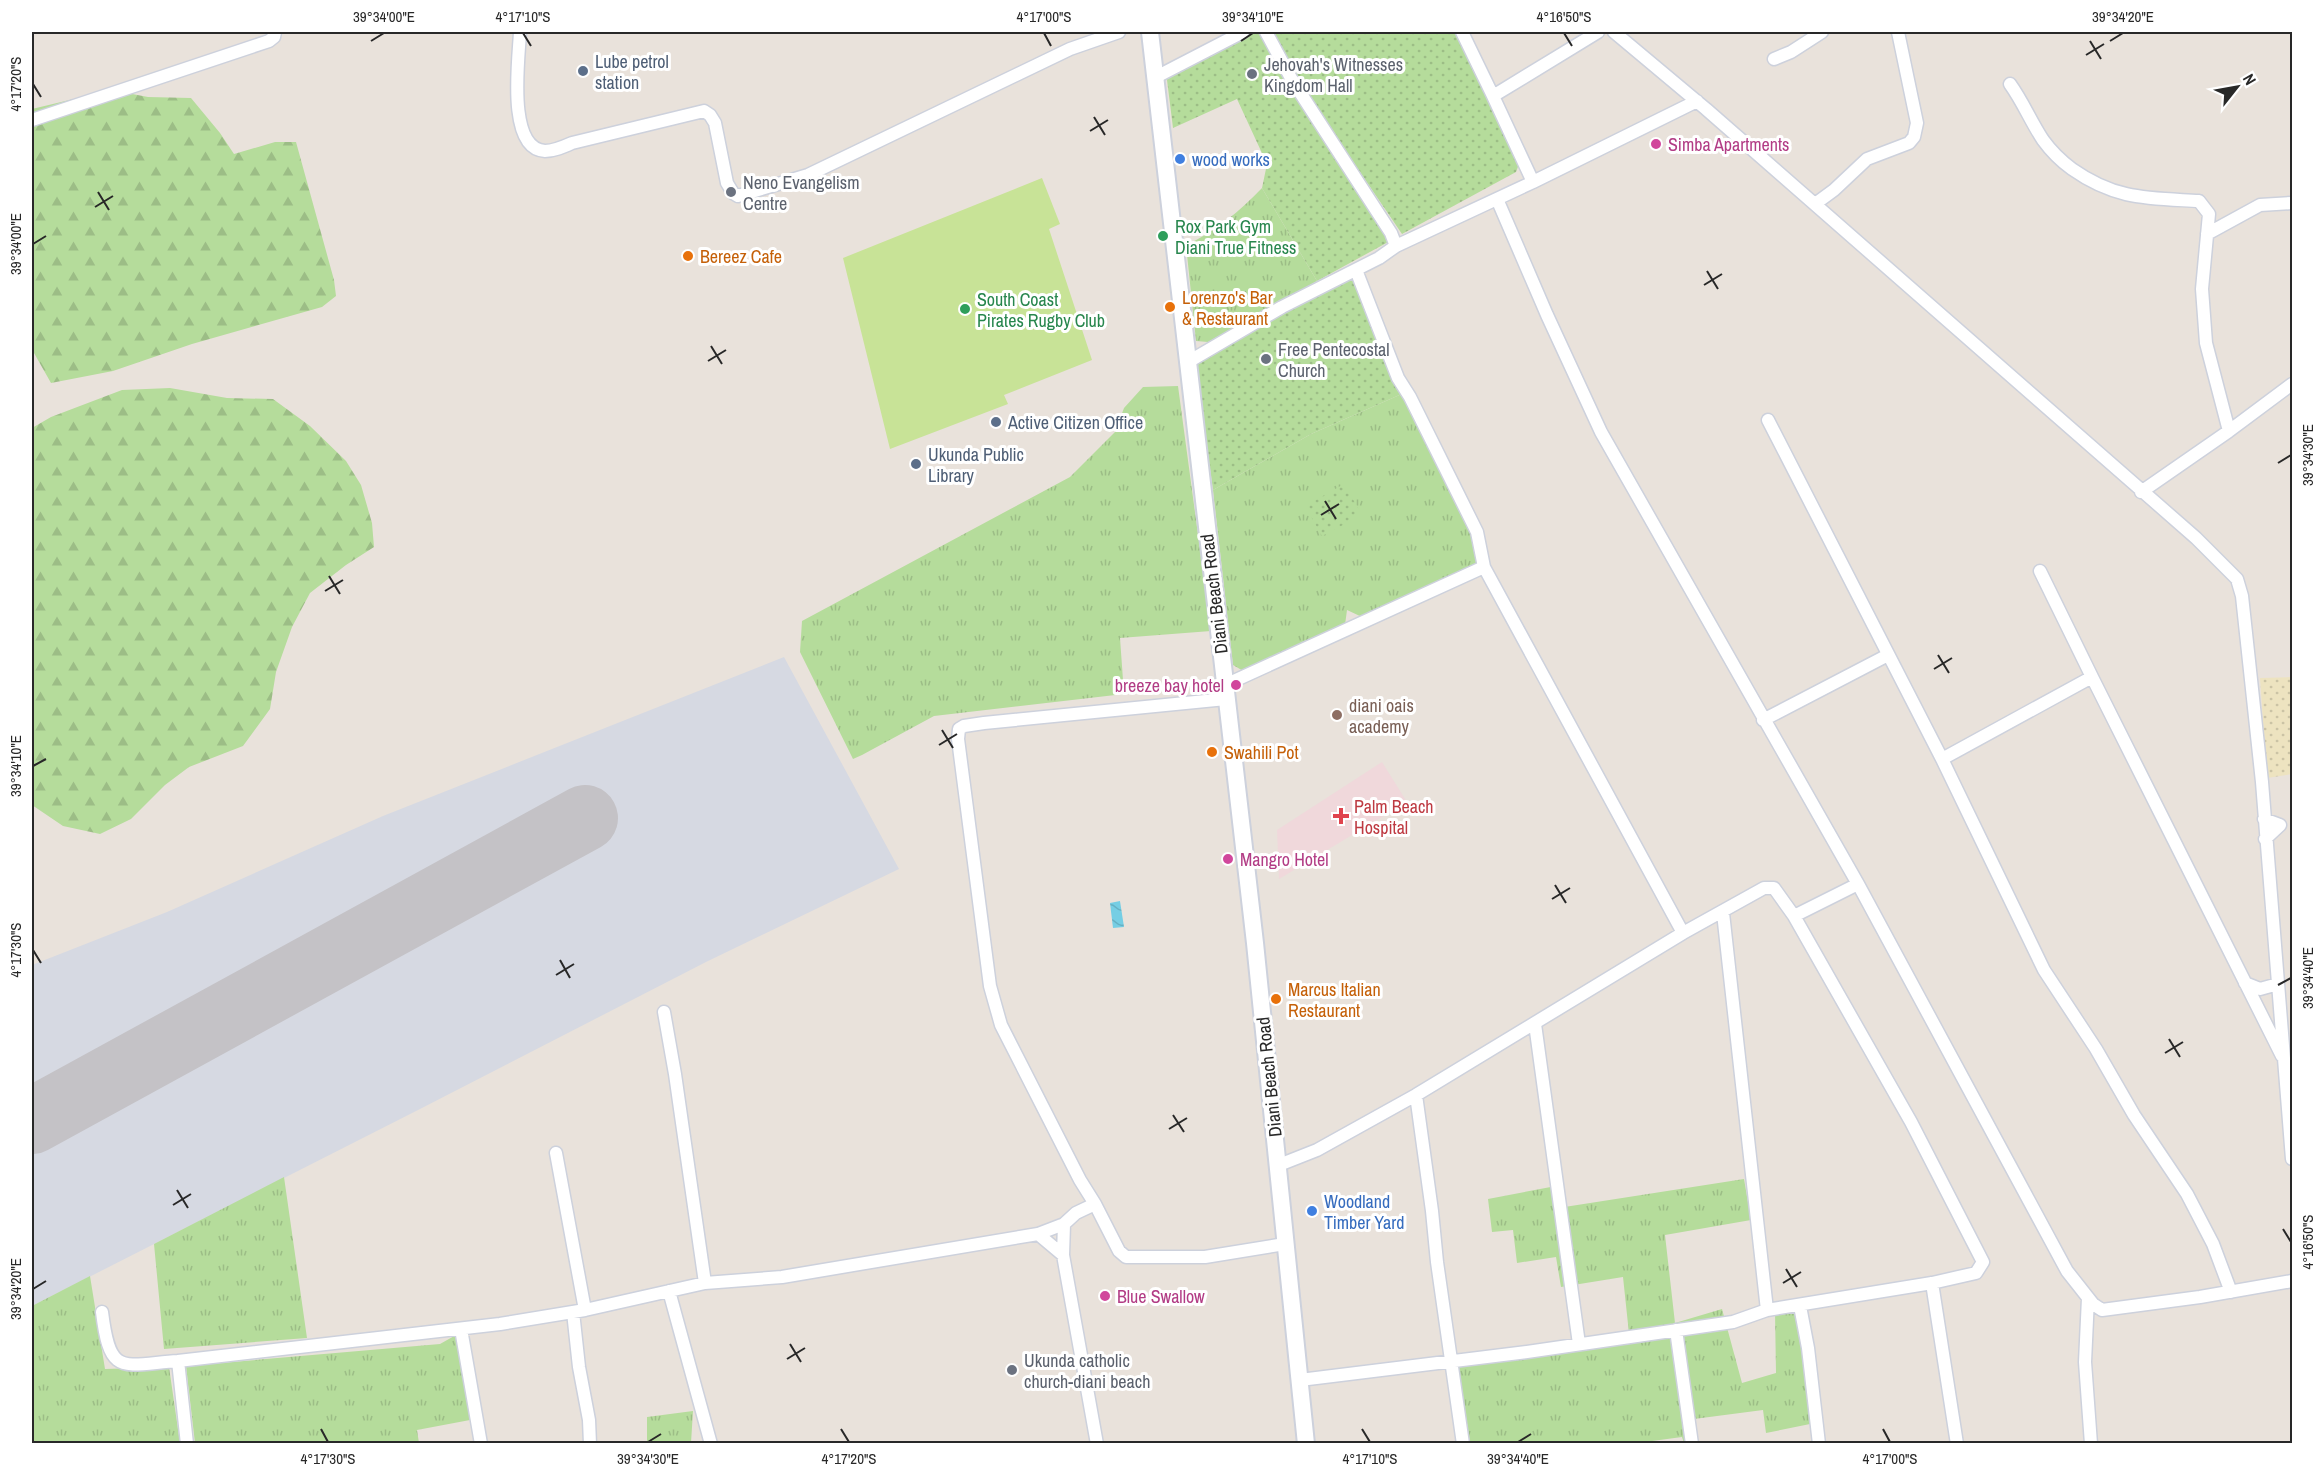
<svg xmlns="http://www.w3.org/2000/svg" width="2324" height="1475" font-family="'Archivo Narrow',sans-serif">
<style>
.medical{fill:#f0d8db}
.airport{fill:#d6d9e2}
.grass{fill:url(#grass-tufts)}
.forest{fill:url(#forest-firs)}
.sand{fill:url(#sand-dots)}
.garden{fill:url(#garden-dots)}
.pitch{fill:#c8e397}
.water{fill:url(#water-waves)}
.lines{fill:none;stroke-linecap:round;stroke-linejoin:round}
.runway{stroke:#c4c2c6;stroke-width:66}
.minor-casing{stroke:#cdd1dc;stroke-width:15}
.secondary-casing{stroke:#cdd1dc;stroke-width:20}
.minor{stroke:#fff;stroke-width:12}
.secondary{stroke:#fff;stroke-width:16}
.ticks{fill:none;stroke:#282828;stroke-width:2}
.service-dot{fill:#5c6f8a;stroke:#fff;stroke-width:2}
.worship-dot{fill:#6b7280;stroke:#fff;stroke-width:2}
.hotel-dot{fill:#d1479c;stroke:#fff;stroke-width:2}
.shop-dot{fill:#3f7fe0;stroke:#fff;stroke-width:2}
.leisure-dot{fill:#2e9e5b;stroke:#fff;stroke-width:2}
.food-dot{fill:#e8710a;stroke:#fff;stroke-width:2}
.education-dot{fill:#8d6e63;stroke:#fff;stroke-width:2}
.health-dot{fill:#e0444e;stroke:#fff;stroke-width:2}
.labels{text-anchor:middle;dominant-baseline:central;stroke-width:6;stroke-linejoin:round;paint-order:stroke}
.service-label{font-size:18px;fill:#4e5e75;stroke:#fff;text-anchor:start}
.worship-label{font-size:18px;fill:#5b616d;stroke:#fff;text-anchor:start}
.hotel-label{font-size:18px;fill:#b23c85;stroke:#fff;text-anchor:start}
.shop-label{font-size:18px;fill:#366cbe;stroke:#fff;text-anchor:start}
.leisure-label{font-size:18px;fill:#27864d;stroke:#fff;text-anchor:start}
.food-label{font-size:18px;fill:#c56008;stroke:#fff;text-anchor:start}
.street-label{font-size:18px;fill:#282828;stroke:#fff}
.education-label{font-size:18px;fill:#785e54;stroke:#fff;text-anchor:start}
.health-label{font-size:18px;fill:#be3a42;stroke:#fff;text-anchor:start}
.neatline{fill:none;stroke:#282828;stroke-width:2}
.ticks-label{font-size:15px;text-anchor:middle;fill:#282828}
</style>
<defs>
<pattern id="grass-tufts" width="24" height="20" patternUnits="userSpaceOnUse" patternTransform="scale(1.5)"><rect width="24" height="20" fill="#b5dc9b"/><path d="M3 7l-1-3M5 7V3M7 7l1-3M15 17l-1-3M17 17v-4M19 17l1-3" fill="none" stroke="#9cbd86"/></pattern>
<pattern id="forest-firs" width="22" height="20" patternUnits="userSpaceOnUse" patternTransform="scale(1.5)"><rect width="22" height="20" fill="#b5dc9b"/><path d="M5 1l3.5 6h-7zM16 11l3.5 6h-7z" fill="#9cbd86"/></pattern>
<pattern id="sand-dots" width="8" height="8" patternUnits="userSpaceOnUse" patternTransform="scale(1.5)"><rect width="8" height="8" fill="#ede3c0"/><path d="M2 2h.1M6 6h.1" fill="none" stroke="#cbc3a5" stroke-width="1.8" stroke-linecap="round"/></pattern>
<pattern id="garden-dots" width="8" height="8" patternUnits="userSpaceOnUse" patternTransform="scale(1.5)"><rect width="8" height="8" fill="#b5dc9b"/><path d="M2 2h.1M6 6h.1" fill="none" stroke="#9cbd86" stroke-width="1.8" stroke-linecap="round"/></pattern>
<pattern id="water-waves" width="16" height="10" patternUnits="userSpaceOnUse" patternTransform="scale(1.5)"><rect width="16" height="10" fill="#75cee4"/><path d="M0 5q4-4 8 0t8 0" fill="none" stroke="#65b1c4"/></pattern>
</defs>
<rect width="100%" height="100%" fill="#e9e2db"/>
<path class="medical" d="M 1382,762 L 1407,802 L 1279,879 L 1277,830 Z"/>
<path class="airport" d="M 784,657 L 899,869 L 706,962 L 420,1109 L 32,1306 L 32,965 L 167,912 L 383,816 Z"/>
<path class="grass" d="M 1262,188 L 1317,281 L 1208,342 L 1196,341 L 1186,245 C 1215,232 1240,211 1262,188 Z
M 1178,386 L 1211,631 L 1120,638 L 1124,694 L 934,716 L 862,755 L 853,759 L 800,652 L 802,621 L 1070,477 L 1115,432 L 1124,408 L 1143,387 Z
M 1404,393 L 1476,535 L 1476,565 L 1362,617 L 1347,610 L 1345,625 L 1245,672 L 1233,665 L 1213,490 L 1311,434 Z
M 284,1177 L 307,1338 L 164,1349 L 154,1244 Z
M 1744,1179 L 1751,1220 L 1665,1235 L 1675,1323 L 1722,1309 L 1742,1383 L 1776,1373 L 1775,1313 L 1795,1313 L 1815,1423 L 1766,1433 L 1763,1410 L 1694,1419 L 1697,1443 L 1684,1443 L 1682,1437 L 1630,1444 L 1470,1443 L 1458,1365 L 1630,1343 L 1623,1277 L 1561,1287 L 1556,1257 L 1517,1263 L 1513,1230 L 1492,1232 L 1488,1199 L 1556,1186 L 1558,1208 Z
M 90,1276 L 105,1369 L 169,1367 L 180,1443 L 32,1444 L 32,1306 Z
M 456,1335 L 470,1420 L 417,1430 L 419,1443 L 195,1443 L 186,1366 L 440,1344 Z
M 693,1411 L 691,1443 L 647,1443 L 647,1417 Z"/>
<path class="forest" d="M 111,90 L 148,97 L 191,98 L 220,133 L 234,154 L 275,142 L 296,142 L 334,280 L 336,296 L 322,307 L 192,344 L 113,371 L 51,383 L 34,353 L 32,327 L 32,109 Z
M 170,388 L 227,398 L 273,399 L 310,426 L 346,461 L 361,485 L 372,523 L 374,547 L 346,565 L 310,593 L 292,627 L 276,672 L 270,709 L 243,746 L 189,767 L 165,785 L 131,819 L 100,834 L 63,826 L 32,805 L 32,428 L 51,417 L 122,390 Z"/>
<path class="sand" d="M 2292,677 L 2292,774 L 2267,778 L 2260,678 Z"/>
<path class="garden" d="M 1252,32 L 1260,32 L 1285,77 L 1390,241 L 1317,281 L 1262,188 L 1267,164 L 1237,99 L 1173,128 L 1166,72 Z
M 1271,32 L 1458,32 L 1519,164 L 1516,172 L 1402,234 L 1296,78 Z
M 1354,276 L 1404,393 L 1311,434 L 1213,490 L 1195,362 Z
M 1344,484 L 1362,515 L 1322,536 L 1305,506 Z"/>
<path class="pitch" d="M 1042,178 L 1060,224 L 1049,229 L 1092,360 L 1004,395 L 1008,404 L 890,449 L 843,258 Z"/>
<path class="water" d="M 1120,901 L 1124,927 L 1113,928 L 1110,903 Z"/>
<g class="lines">
<path class="runway" d="M 32,1121 L 585,818"/>
<g class="minor-casing">
<path id="minor" d="M 520,32 C 519,57 506,149 545,151 C 554,151 563,147 572,143 L 704,111 L 710,115 L 715,123 L 727,183 L 733,193 L 738,196 L 808,175 L 1070,49 L 1119,32
M 1266,32 L 1292,80 L 1391,233 L 1396,246
M 1462,32 L 1493,96
M 1614,32 L 1706,109 L 2196,538 L 2237,579 L 2242,596 L 2262,782 L 2292,1159
M 1774,59 L 1791,52 L 1822,32
M 1156,77 L 1243,32
M 2010,84 C 2023,102 2031,122 2043,140 C 2051,151 2061,161 2072,169 C 2116,200 2148,198 2199,201 L 2209,214 L 2202,289 L 2206,343 L 2229,431
M 32,120 L 269,41 L 274,37 L 275,32
M 1533,182 L 1697,101
M 1497,199 L 1547,315 L 1601,432 L 1858,884 L 2067,1271 L 2093,1304 L 2102,1310 L 2200,1297 L 2292,1281
M 1815,204 L 1834,190 L 1867,159 L 1909,143 L 1914,137 L 1917,123 L 1898,32
M 2207,234 L 2260,205 L 2292,203
M 1188,362 L 1282,307 L 1379,258 L 1396,246 L 1533,182 L 1493,96 L 1598,32
M 1768,420 L 1942,759 L 2044,970 L 2096,1049 L 2134,1115 L 2187,1194 L 2213,1244 L 2231,1292
M 2141,492 L 2229,431 L 2292,384
M 1484,567 L 1683,933
M 2040,571 L 2092,677
M 1225,685 L 1484,567 L 1477,532 L 1410,397 L 1398,378 L 1356,270
M 1763,720 L 1888,655
M 1942,759 L 2092,677 L 2282,1056
M 2264,819 L 2280,825 L 2265,839
M 1723,913 L 1767,1310
M 2245,983 L 2260,989 L 2278,984
M 664,1012 L 675,1074 L 705,1283 L 782,1277 L 1038,1234 L 1063,1255 L 1097,1444
M 1535,1024 L 1579,1344
M 1416,1095 L 1432,1211 L 1437,1262 L 1463,1444
M 556,1153 L 585,1310
M 1279,1165 L 1317,1150 L 1416,1095 L 1683,933 L 1764,888 L 1774,888 L 1794,916 L 1858,884
M 1095,1204 L 1119,1251 L 1126,1257 L 1205,1257 L 1285,1244
M 1038,1234 L 1064,1224 L 1076,1213 L 1095,1204 L 1080,1180 L 1001,1025 L 990,986 L 958,739 L 959,729 L 964,726 L 984,723 L 1226,699
M 1063,1255 L 1064,1224
M 1932,1283 L 1957,1444
M 669,1291 L 711,1444
M 2088,1298 L 2085,1362 L 2091,1444
M 1800,1306 L 1808,1348 L 1819,1444
M 102,1312 C 110,1377 121,1365 178,1361
M 573,1312 L 579,1367 L 589,1420 L 590,1444
M 461,1329 L 481,1444
M 1676,1330 L 1692,1444
M 1300,1380 L 1527,1352 L 1733,1322 L 1767,1310 L 1932,1283 L 1976,1273 L 1983,1262 L 1911,1122 L 1794,916
M 187,1444 L 178,1361 L 500,1324 L 585,1310 L 705,1283"/>
</g>
<g class="secondary-casing">
<path id="secondary" d="M 1150,32 L 1255,943 L 1306,1444"/>
</g>
<use href="#minor" class="minor"/>
<use href="#secondary" class="secondary"/>
</g>
<path class="ticks" d="M 523,33 L 531,46M 1044,33 L 1051,46M 1564,33 L 1572,46M 371,41 L 384,33M 1241,41 L 1253,33M 2090,41 L 2101,59M 2110,41 L 2123,33M 2086,55 L 2104,44M 33,84 L 41,97M 1094,117 L 1105,135M 1090,131 L 1108,120M 98,192 L 109,210M 95,207 L 113,196M 33,244 L 46,236M 1707,271 L 1718,289M 1704,285 L 1722,274M 711,346 L 722,364M 708,361 L 726,350M 2278,463 L 2291,455M 1325,501 L 1336,519M 1321,515 L 1339,504M 329,576 L 340,594M 325,591 L 343,580M 1938,655 L 1949,673M 1934,669 L 1952,658M 942,730 L 953,748M 939,745 L 957,734M 33,766 L 46,759M 1555,885 L 1566,903M 1552,899 L 1570,888M 33,950 L 41,963M 560,960 L 570,978M 556,975 L 574,964M 2278,985 L 2291,978M 2169,1039 L 2180,1057M 2165,1053 L 2183,1042M 1173,1115 L 1184,1132M 1169,1129 L 1187,1118M 177,1190 L 188,1208M 173,1205 L 191,1194M 2283,1229 L 2291,1242M 1786,1269 L 1797,1287M 1783,1283 L 1801,1272M 33,1289 L 46,1281M 790,1344 L 801,1362M 787,1359 L 805,1348M 321,1429 L 328,1442M 841,1429 L 849,1442M 1362,1429 L 1370,1442M 1883,1429 L 1890,1442M 648,1442 L 661,1434M 1518,1442 L 1531,1434"/>
<g class="service-dot">
<circle cx="583" cy="71" r="6"/>
<circle cx="996" cy="422" r="6"/>
<circle cx="916" cy="464" r="6"/>
</g>
<g class="worship-dot">
<circle cx="1252" cy="74" r="6"/>
<circle cx="731" cy="192" r="6"/>
<circle cx="1266" cy="359" r="6"/>
<circle cx="1012" cy="1370" r="6"/>
</g>
<g class="hotel-dot">
<circle cx="1656" cy="144" r="6"/>
<circle cx="1236" cy="685" r="6"/>
<circle cx="1228" cy="859" r="6"/>
<circle cx="1105" cy="1296" r="6"/>
</g>
<g class="shop-dot">
<circle cx="1180" cy="159" r="6"/>
<circle cx="1312" cy="1211" r="6"/>
</g>
<g class="leisure-dot">
<circle cx="1163" cy="236" r="6"/>
<circle cx="965" cy="309" r="6"/>
</g>
<g class="food-dot">
<circle cx="688" cy="256" r="6"/>
<circle cx="1170" cy="307" r="6"/>
<circle cx="1212" cy="752" r="6"/>
<circle cx="1276" cy="999" r="6"/>
</g>
<circle class="education-dot" cx="1337" cy="715" r="6"/>
<path class="health-dot" d="M1338 807h6v6h6v6h-6v6h-6v-6h-6v-6h6z"/>
<g class="labels">
<g class="service-label">
<text x="595" y="61">Lube petrol<tspan x="595" dy="21">station</tspan></text>
<text x="1008" y="422">Active Citizen Office</text>
<text x="928" y="454">Ukunda Public<tspan x="928" dy="21">Library</tspan></text>
</g>
<g class="worship-label">
<text x="1264" y="64">Jehovah's Witnesses<tspan x="1264" dy="21">Kingdom Hall</tspan></text>
<text x="743" y="182">Neno Evangelism<tspan x="743" dy="21">Centre</tspan></text>
<text x="1278" y="349">Free Pentecostal<tspan x="1278" dy="21">Church</tspan></text>
<text x="1024" y="1360">Ukunda catholic<tspan x="1024" dy="21">church-diani beach</tspan></text>
</g>
<g class="hotel-label">
<text x="1668" y="144">Simba Apartments</text>
<text x="1224" y="685" text-anchor="end">breeze bay hotel</text>
<text x="1240" y="859">Mangro Hotel</text>
<text x="1117" y="1296">Blue Swallow</text>
</g>
<g class="shop-label">
<text x="1192" y="159">wood works</text>
<text x="1324" y="1201">Woodland<tspan x="1324" dy="21">Timber Yard</tspan></text>
</g>
<g class="leisure-label">
<text x="1175" y="226">Rox Park Gym<tspan x="1175" dy="21">Diani True Fitness</tspan></text>
<text x="977" y="299">South Coast<tspan x="977" dy="21">Pirates Rugby Club</tspan></text>
</g>
<g class="food-label">
<text x="700" y="256">Bereez Cafe</text>
<text x="1182" y="297">Lorenzo's Bar<tspan x="1182" dy="21">&amp; Restaurant</tspan></text>
<text x="1224" y="752">Swahili Pot</text>
<text x="1288" y="989">Marcus Italian<tspan x="1288" dy="21">Restaurant</tspan></text>
</g>
<g class="street-label">
<text transform="translate(1214 594) rotate(-97)">Diani Beach Road</text>
<text transform="translate(1269 1077) rotate(-96)">Diani Beach Road</text>
</g>
<g class="education-label">
<text x="1349" y="705">diani oais<tspan x="1349" dy="21">academy</tspan></text>
</g>
<g class="health-label">
<text x="1354" y="806">Palm Beach<tspan x="1354" dy="21">Hospital</tspan></text>
</g>
</g>
<rect width="2324" height="1475" fill="none" stroke="#ffffff" stroke-width="66"/>
<g transform="translate(2237 87) rotate(59)" stroke="#ffffff" stroke-width="4.5" paint-order="stroke">
<path d="M0-4.5L10 22L0 15L-10 22Z" fill="#282828"/>
<text y="-9" font-size="16" font-weight="bold" text-anchor="middle" fill="#282828">N</text>
</g>
<rect x="33" y="33" width="2258" height="1409" class="neatline"/>
<g class="ticks-label">
<text x="384" y="22">39°34'00"E</text>
<text x="523" y="22">4°17'10"S</text>
<text x="1044" y="22">4°17'00"S</text>
<text x="1253" y="22">39°34'10"E</text>
<text x="1564" y="22">4°16'50"S</text>
<text x="2123" y="22">39°34'20"E</text>
<text transform="translate(16 84) rotate(-90)" y="5">4°17'20"S</text>
<text transform="translate(16 244) rotate(-90)" y="5">39°34'00"E</text>
<text transform="translate(2308 455) rotate(-90)" y="5">39°34'30"E</text>
<text transform="translate(16 766) rotate(-90)" y="5">39°34'10"E</text>
<text transform="translate(16 950) rotate(-90)" y="5">4°17'30"S</text>
<text transform="translate(2308 978) rotate(-90)" y="5">39°34'40"E</text>
<text transform="translate(2308 1242) rotate(-90)" y="5">4°16'50"S</text>
<text transform="translate(16 1289) rotate(-90)" y="5">39°34'20"E</text>
<text x="328" y="1464">4°17'30"S</text>
<text x="648" y="1464">39°34'30"E</text>
<text x="849" y="1464">4°17'20"S</text>
<text x="1370" y="1464">4°17'10"S</text>
<text x="1518" y="1464">39°34'40"E</text>
<text x="1890" y="1464">4°17'00"S</text>
</g>
</svg>
